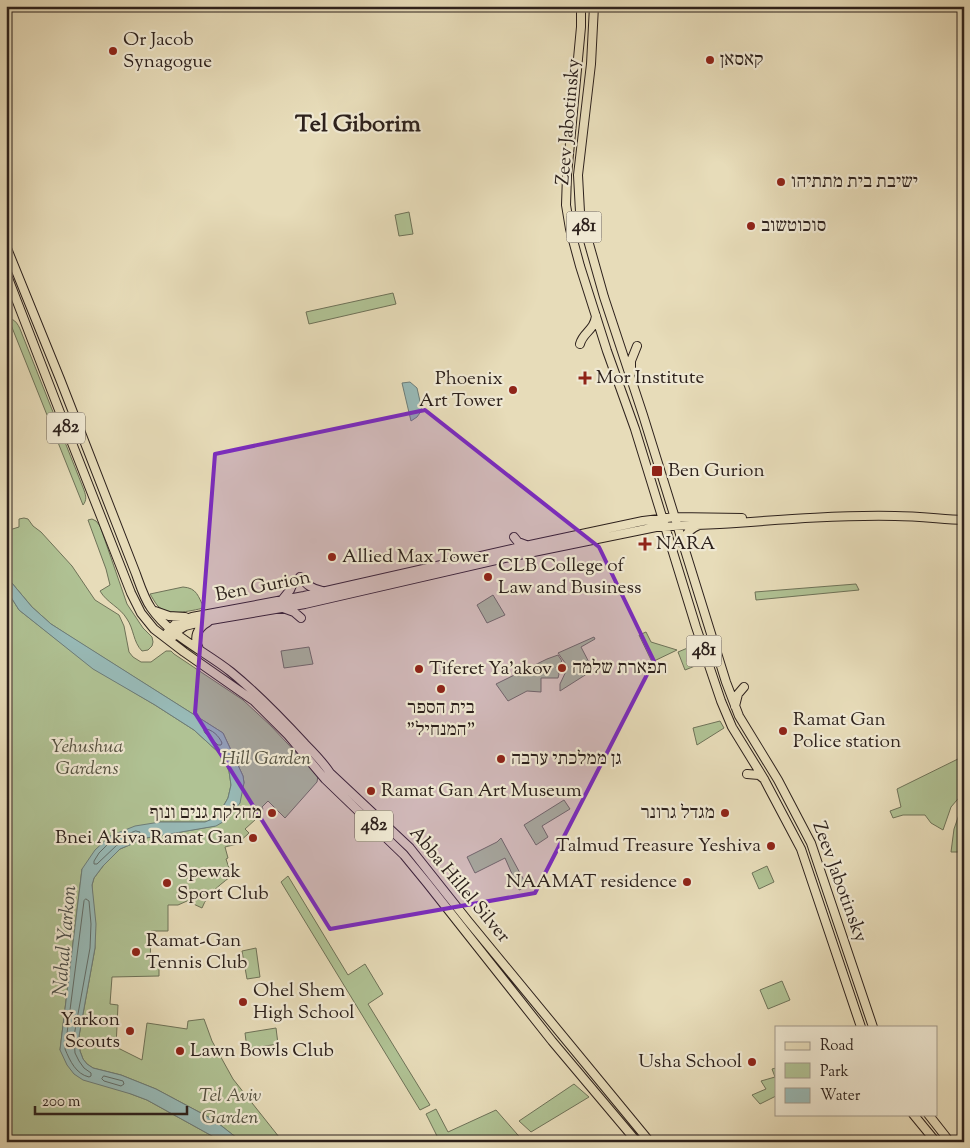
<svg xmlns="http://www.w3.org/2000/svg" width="970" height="1148" font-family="'Sorts Mill Goudy','Frank Ruhl Libre',serif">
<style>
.green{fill:#b0c294;stroke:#6e7258}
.water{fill:#98bab7;stroke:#6d7d79}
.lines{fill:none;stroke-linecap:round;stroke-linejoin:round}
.shore{stroke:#626e6a;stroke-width:1}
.major-casing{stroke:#2d211c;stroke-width:10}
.major{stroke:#e7dcb9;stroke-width:8}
.marked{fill:#7b2cbf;fill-opacity:0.2;stroke:#7b2cbf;stroke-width:4;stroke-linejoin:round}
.poi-dot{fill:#8f2418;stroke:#efe8d2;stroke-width:2}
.labels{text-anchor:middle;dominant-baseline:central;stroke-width:4.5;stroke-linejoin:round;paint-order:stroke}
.shield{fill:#efe8d2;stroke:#675d53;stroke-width:1}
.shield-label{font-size:18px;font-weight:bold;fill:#2d211c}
.poi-label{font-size:19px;fill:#2d211c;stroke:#efe8d2;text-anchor:start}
.street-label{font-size:19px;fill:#2d211c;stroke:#efe8d2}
.park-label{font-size:19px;font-style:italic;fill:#545140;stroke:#efe8d2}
.water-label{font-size:20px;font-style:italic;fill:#4d4f4a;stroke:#efe8d2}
.district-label{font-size:24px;font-weight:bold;fill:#2d211c;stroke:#efe8d2}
</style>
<rect width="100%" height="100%" fill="#e7dcb9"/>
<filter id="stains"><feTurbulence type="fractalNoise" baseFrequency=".004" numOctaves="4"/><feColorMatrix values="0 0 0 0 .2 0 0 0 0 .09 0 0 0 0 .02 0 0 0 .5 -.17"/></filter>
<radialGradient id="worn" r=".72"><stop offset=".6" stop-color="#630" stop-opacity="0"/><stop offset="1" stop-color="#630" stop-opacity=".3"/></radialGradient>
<path class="green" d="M 409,212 L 413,234 L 399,236 L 395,215 Z
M 393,293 L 396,304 L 309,324 L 306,312 Z
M 6,318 C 16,318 19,326 22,334 L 84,490 C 86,496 87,500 83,505 L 11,325 L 6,323 Z
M 24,518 L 28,519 L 33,526 L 41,532 L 72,566 L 95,600 L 119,615 L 124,626 L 129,652 L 133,657 L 141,662 L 151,662 L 166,651 L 171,651 L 174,654 L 243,700 L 271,726 L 318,776 L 317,782 L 285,818 L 268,801 L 262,807 L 263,809 L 256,819 L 245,829 L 249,833 L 237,844 L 225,847 L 228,858 L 226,859 L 229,868 L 235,873 C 223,883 208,892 202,908 L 187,901 L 178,905 L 168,905 L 168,931 L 151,931 L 150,965 L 159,965 L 159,976 L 112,977 L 110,1004 L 118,1005 L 116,1047 L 142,1060 L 147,1023 L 187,1029 L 188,1021 L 204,1019 L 212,1041 L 233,1079 L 283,1142 L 242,1142 L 214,1120 L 156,1089 L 121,1075 L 93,1068 L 87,1064 L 83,1059 L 80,1051 L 79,1036 L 95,948 L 92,885 L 94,878 L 103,866 L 120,849 L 146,838 L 215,826 L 244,783 L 243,776 L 223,733 L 74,639 L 51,624 L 32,607 L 6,576 L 6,531 L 19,527 L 19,519 Z
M 92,519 L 96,521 L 100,526 L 127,604 L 143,628 L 152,637 L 153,642 L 152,646 L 148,650 L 142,651 C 133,642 134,629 127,619 C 120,607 107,603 100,591 L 110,585 L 106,569 L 88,520 Z
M 856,584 L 859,590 L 756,600 L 755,592 Z
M 183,587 C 197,588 198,596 204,608 C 190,611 167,617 157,605 C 154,601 152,597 150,594 Z
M 6,591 L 9,594 L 19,610 L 93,668 L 155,705 L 194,730 L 217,751 L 224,760 L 229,771 L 231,785 L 228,798 L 217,817 L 205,822 L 160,822 L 82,869 L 60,1050 L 131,1094 L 147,1100 L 223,1142 L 6,1142 Z
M 493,595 L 505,615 L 487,623 L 477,605 Z
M 646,632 L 651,642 L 677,650 L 652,662 L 639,635 Z
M 594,637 L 595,639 L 581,647 L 593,670 L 560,691 L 560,684 L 568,667 L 558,653 Z
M 697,644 L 705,662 L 685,670 L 678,652 Z
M 309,647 L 313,664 L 284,668 L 281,651 Z
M 558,655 L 562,661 L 556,667 L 559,674 L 558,678 L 541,678 L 541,692 L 527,691 L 508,701 L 496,684 L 547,659 Z
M 720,721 L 724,728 L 697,745 L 693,728 Z
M 964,756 L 964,774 L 960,775 L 959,786 L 963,793 L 951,807 L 943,830 L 931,823 L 925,815 L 903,815 L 893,818 L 890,811 L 901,807 L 897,789 Z
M 564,800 L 570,809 L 542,826 L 548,837 L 536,845 L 524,825 Z
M 964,803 L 964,852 L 951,852 L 954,829 L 962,806 Z
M 501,838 L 527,886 L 519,890 L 505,858 L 475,873 L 467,857 L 497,842 Z
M 767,866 L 774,882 L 759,889 L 752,873 Z
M 288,876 L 348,975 L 365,964 L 383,994 L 368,1004 L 430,1105 L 420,1110 L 281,882 Z
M 256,948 L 260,977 L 247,979 L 242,951 Z
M 782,981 L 790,1000 L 768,1009 L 760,990 Z
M 276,1028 L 278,1044 L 247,1049 L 245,1033 Z
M 776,1068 L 776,1096 L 760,1104 L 752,1095 L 766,1089 L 761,1081 L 775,1077 L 772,1069 Z
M 574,1084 L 589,1097 L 531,1132 L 519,1121 Z
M 436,1109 L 448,1132 L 496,1110 L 524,1142 L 440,1142 L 426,1114 Z"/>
<path class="water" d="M 410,382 L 417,388 L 422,410 L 417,417 L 411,421 L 402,383 Z
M 6,576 L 32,607 L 51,624 L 223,733 L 243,776 L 244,783 L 240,803 L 228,819 L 216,826 L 146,838 L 120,849 L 103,866 L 94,878 L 92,885 L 96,924 L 95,948 L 79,1036 L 80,1051 L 83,1059 L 87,1064 L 93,1068 L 121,1075 L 156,1089 L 214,1120 L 242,1142 L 223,1142 L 147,1100 L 131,1094 L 83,1080 L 74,1074 L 67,1065 L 60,1050 L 82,869 L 95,850 L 110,836 L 135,826 L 160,822 L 205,822 L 217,817 L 228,798 L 231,785 L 229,771 L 224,760 L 217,751 L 194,730 L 155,705 L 93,669 L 19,610 L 9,594 L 6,591 Z"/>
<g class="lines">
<path class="shore" d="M 205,729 C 212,729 219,736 222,743 L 221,745 L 218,745 L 205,733 L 204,731 Z
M 136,831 L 140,832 L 139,835 L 117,845 L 97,864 L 94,864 L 94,861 L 99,853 L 112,840 Z
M 86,899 L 89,901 L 91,924 L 90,948 L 74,1036 L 75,1053 L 79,1061 L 84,1068 L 91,1073 L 91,1076 L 89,1077 C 76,1074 70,1061 65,1049 L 84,901 Z
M 104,1076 L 123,1081 L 124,1084 L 121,1086 L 104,1081 L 102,1079 Z"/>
<g class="major-casing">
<path id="major" d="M 581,6 L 581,27 L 567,175 L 566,205 L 570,229 L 580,266 L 607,351 L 635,429 L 696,627 L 721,701 L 732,727 L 764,779 L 801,849 L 861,1027
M 594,6 L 591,64 L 578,175 L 580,212 L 604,297 L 643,415 L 726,682 L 739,716 L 778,780 L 811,843 L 873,1027
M 6,246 L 60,379 L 136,574 C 140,585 144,598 151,608 C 171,637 205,651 231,672 C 258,694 282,719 305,744 C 314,753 323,762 330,773 L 410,848 L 468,921 L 650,1142
M 6,273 L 59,410 L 131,593 L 141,613 L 154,629 L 184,652 L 254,701 L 288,735 L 325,779 L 404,855 L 427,883 L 552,1041 L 637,1142
M 580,344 C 583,332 594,331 596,316
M 631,373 L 631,361 L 637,346
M 514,537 L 518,542 L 526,545
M 683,543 C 686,534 689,529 699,525
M 300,577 C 307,585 312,589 322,591
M 282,600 L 290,590 L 294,581
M 283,608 L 294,612 L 301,618
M 155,611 L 169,616 L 185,617
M 167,633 L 177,622 L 192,617 L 304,596 L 516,548 L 643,521 L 675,517 L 742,518
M 174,636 L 179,630 L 185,626 L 205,621 L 305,604 L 514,556 L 656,527 C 683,525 710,525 736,523 C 789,519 842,515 895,516 C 918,516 941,519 964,520
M 199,649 C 193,637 197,628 208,622
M 735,706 L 738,694 L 744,687
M 747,774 L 759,775 L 764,779
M 913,1114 L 936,1142
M 928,1114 L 950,1142"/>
</g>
<use href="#major" class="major"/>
</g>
<path class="marked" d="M 425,410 L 599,547 L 654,661 L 535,893 L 330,929 L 195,713 L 215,454 Z"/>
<g class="poi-dot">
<circle cx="113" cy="51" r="5"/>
<circle cx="710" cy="60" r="5"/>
<circle cx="781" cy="182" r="5"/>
<circle cx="751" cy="226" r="5"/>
<path d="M582.5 370.5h5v5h5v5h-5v5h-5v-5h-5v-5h5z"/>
<circle cx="513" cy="390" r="5"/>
<rect x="651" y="465" width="12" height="12" rx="2.5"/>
<path d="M642.5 536.5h5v5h5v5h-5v5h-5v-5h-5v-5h5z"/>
<circle cx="332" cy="557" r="5"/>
<circle cx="488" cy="577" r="5"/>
<circle cx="562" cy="668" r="5"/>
<circle cx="419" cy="669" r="5"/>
<circle cx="441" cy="689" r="5"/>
<circle cx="783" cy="731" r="5"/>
<circle cx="501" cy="759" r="5"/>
<circle cx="371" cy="791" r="5"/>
<circle cx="272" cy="813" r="5"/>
<circle cx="725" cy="813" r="5"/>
<circle cx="253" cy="838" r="5"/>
<circle cx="771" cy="846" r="5"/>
<circle cx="687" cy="882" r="5"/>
<circle cx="167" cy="883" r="5"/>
<circle cx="136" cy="952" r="5"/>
<circle cx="243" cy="1002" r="5"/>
<circle cx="130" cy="1031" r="5"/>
<circle cx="180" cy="1051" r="5"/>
<circle cx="752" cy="1062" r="5"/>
</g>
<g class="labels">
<g class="shield">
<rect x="566.5" y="211.5" width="35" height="31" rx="4"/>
<rect x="47" y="412.5" width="38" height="31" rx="4"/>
<rect x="686.5" y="635.5" width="35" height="31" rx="4"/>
<rect x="355" y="810.5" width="38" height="31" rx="4"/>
</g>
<g class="shield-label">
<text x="584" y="227">481</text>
<text x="66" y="428">482</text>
<text x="704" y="651">481</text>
<text x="374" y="826">482</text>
</g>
<g class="poi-label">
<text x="123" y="40">Or Jacob<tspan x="123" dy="22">Synagogue</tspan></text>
<text x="720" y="60">קאסאן</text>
<text x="791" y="182">ישיבת בית מתתיהו</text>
<text x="761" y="226">סוכוטשוב</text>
<text x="596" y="378">Mor Institute</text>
<text x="503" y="379" text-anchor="end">Phoenix<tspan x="503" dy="22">Art Tower</tspan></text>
<text x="668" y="471">Ben Gurion</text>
<text x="656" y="544">NARA</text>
<text x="342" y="557">Allied Max Tower</text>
<text x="498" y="566">CLB College of<tspan x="498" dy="22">Law and Business</tspan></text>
<text x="572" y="668">תפארת שלמה</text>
<text x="429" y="669">Tiferet Ya'akov</text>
<text x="441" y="708" text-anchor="middle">בית הספר<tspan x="441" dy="22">"המנחיל"</tspan></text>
<text x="793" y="720">Ramat Gan<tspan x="793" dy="22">Police station</tspan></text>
<text x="511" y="759">גן ממלכתי ערבה</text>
<text x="381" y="791">Ramat Gan Art Museum</text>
<text x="262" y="813" text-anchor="end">מחלקת גנים ונוף</text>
<text x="715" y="813" text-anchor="end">מגדל גרונר</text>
<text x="243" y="838" text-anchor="end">Bnei Akiva Ramat Gan</text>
<text x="761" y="846" text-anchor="end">Talmud Treasure Yeshiva</text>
<text x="177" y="872">Spewak<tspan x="177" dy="22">Sport Club</tspan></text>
<text x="677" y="882" text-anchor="end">NAAMAT residence</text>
<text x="146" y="941">Ramat-Gan<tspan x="146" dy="22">Tennis Club</tspan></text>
<text x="253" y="991">Ohel Shem<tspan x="253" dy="22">High School</tspan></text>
<text x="120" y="1020" text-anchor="end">Yarkon<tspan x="120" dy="22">Scouts</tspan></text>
<text x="190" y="1051">Lawn Bowls Club</text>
<text x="742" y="1062" text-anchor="end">Usha School</text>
</g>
<g class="street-label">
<text transform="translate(569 122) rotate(-85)">Zeev Jabotinsky</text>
<text transform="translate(263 587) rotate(-11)">Ben Gurion</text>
<text transform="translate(839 882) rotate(70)">Zeev Jabotinsky</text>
<text transform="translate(459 885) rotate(50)">Abba Hillel Silver</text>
</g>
<g class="park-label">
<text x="87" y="747">Yehushua<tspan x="87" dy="22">Gardens</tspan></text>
<text x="266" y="759">Hill Garden</text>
<text x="230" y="1096">Tel Aviv<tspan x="230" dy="22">Garden</tspan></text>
</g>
<g class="water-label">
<text transform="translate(66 941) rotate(-85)">Nahal Yarkon</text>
</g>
<g class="district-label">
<text x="358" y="125">Tel Giborim</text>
</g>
</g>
<rect width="970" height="1148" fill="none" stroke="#e7dcb9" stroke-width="25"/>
<rect x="8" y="8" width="955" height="1133" fill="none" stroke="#2d211c" stroke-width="2.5"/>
<rect x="12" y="12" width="945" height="1123" fill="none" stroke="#2d211c"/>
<rect x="775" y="1026" width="162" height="90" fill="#efe8d2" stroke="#a19889"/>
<rect x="785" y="1042" width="25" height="8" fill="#e7dcb9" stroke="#a19889"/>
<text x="820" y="1050" font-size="15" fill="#2d211c">Road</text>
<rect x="785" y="1063" width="25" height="15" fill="#b0c294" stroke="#a19889"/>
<text x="820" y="1076" font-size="15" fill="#2d211c">Park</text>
<rect x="785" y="1088" width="25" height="15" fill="#98bab7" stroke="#a19889"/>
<text x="820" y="1100" font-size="15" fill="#2d211c">Water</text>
<path d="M35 1106v8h152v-8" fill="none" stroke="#2d211c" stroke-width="2.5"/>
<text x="42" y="1106" font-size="15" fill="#2d211c" stroke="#efe8d2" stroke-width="4" paint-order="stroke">200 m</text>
<rect width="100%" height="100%" filter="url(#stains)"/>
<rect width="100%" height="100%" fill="url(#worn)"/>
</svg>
